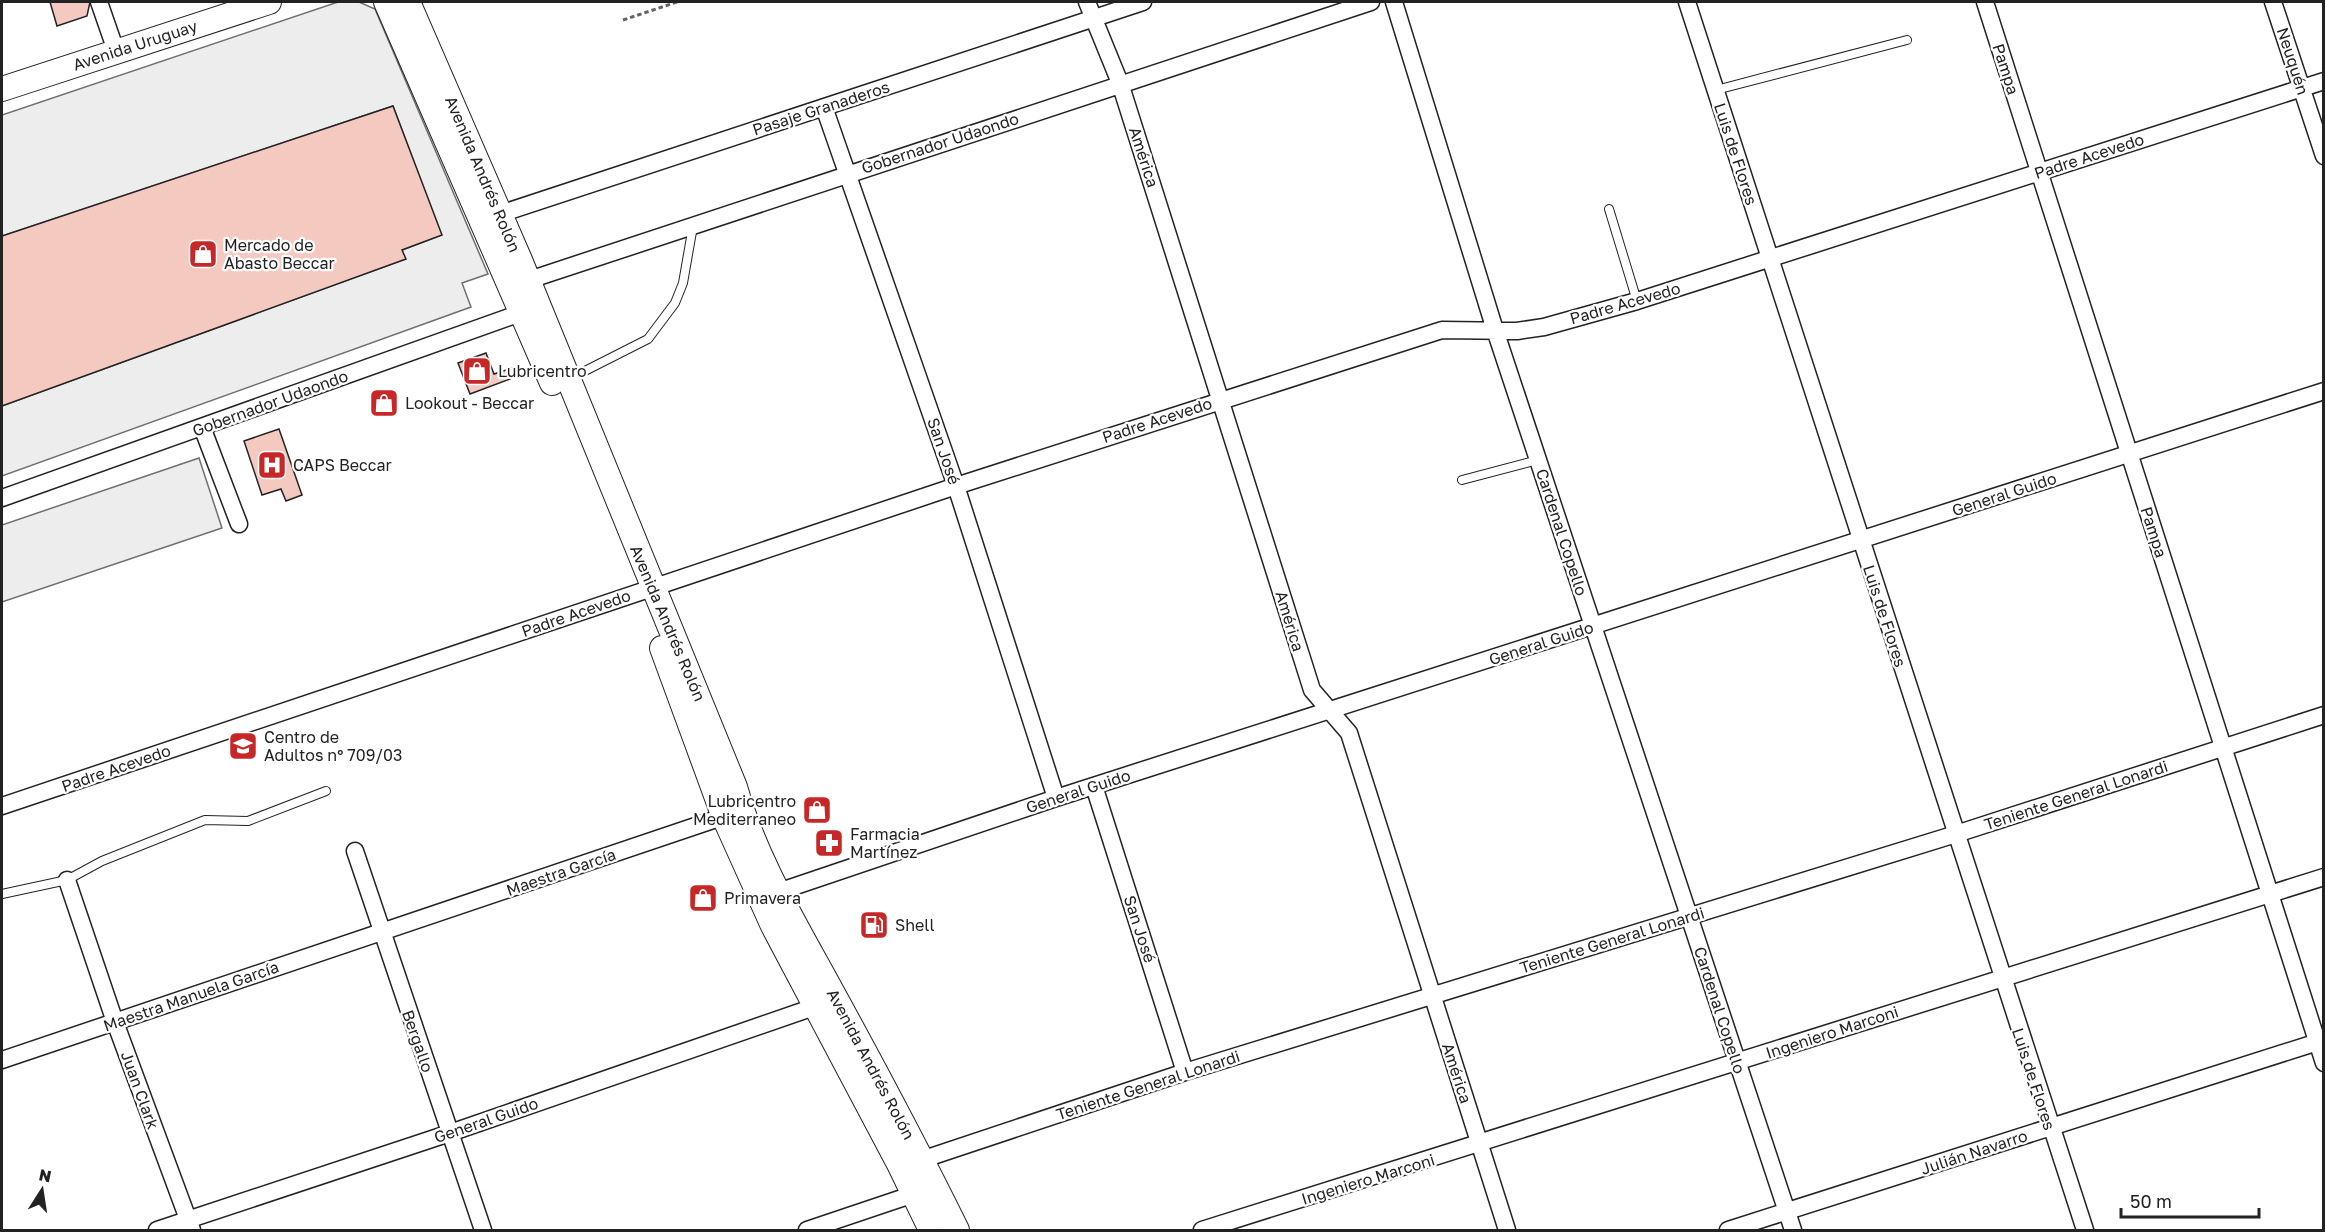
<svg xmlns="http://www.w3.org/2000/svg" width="2325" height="1232" font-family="'Golos Text',sans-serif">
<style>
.parking{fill:#ededed;stroke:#6f6f6f;stroke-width:1.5}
.building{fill:#f3c9c0;stroke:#222;stroke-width:1.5}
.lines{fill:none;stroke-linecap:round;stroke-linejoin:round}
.lane-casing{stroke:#222;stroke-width:10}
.street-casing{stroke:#222;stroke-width:19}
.secondary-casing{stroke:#222;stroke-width:26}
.path{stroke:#646464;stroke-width:3;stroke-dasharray:4.5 3;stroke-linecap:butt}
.lane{stroke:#fff;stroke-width:8}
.street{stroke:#fff;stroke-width:16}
.secondary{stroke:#fff;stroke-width:24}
.labels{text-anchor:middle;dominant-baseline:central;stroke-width:4.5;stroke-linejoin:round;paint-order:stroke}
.street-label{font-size:16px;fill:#222;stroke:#fff}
.poi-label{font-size:16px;fill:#222;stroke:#fff;text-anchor:start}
</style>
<rect width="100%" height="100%" fill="#fff"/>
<path class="parking" d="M 338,2 L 359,2 L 375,9 L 488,274 L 462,283 L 471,307 L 2,476 L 2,406 L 405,259 L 402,250 L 441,235 L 393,106 L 2,236 L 2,115 Z
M 199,458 L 222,528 L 2,602 L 2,525 Z"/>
<path class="building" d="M 50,2 L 90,2 L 87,16 L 57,26 Z
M 393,106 L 442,235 L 402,250 L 406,259 L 2,406 L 2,236 Z
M 486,353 L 494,374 L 515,367 L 518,376 L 470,394 L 458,363 Z
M 279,429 L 302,495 L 286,501 L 281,489 L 262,495 L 244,441 Z"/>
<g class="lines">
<g class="lane-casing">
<path id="lane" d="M 1716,90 L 1907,40
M 1609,209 L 1637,301
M 571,378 L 648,339 L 675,303 L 683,283 L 693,226
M 1462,480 L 1538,460
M 2,894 L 67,880 L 102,861 L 205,820 L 248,821 L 326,791"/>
</g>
<g class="street-casing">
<path id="street" d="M 99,2 L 116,51
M 1087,2 L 1120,83 L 1312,690 L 1349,733 L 1507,1230
M 1394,2 L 1495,330 L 1793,1230
M 1687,2 L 2085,1230
M 1985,2 L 2324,1063
M 2273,2 L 2324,156
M 824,107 L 956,486 L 1056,798
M 500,214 L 1143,2
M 520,283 L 1371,2
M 202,427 L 239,524
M 2,498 L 529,310
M 1094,786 L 1185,1072
M 2,806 L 956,486 L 1442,330 L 1517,331 L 1544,327 L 1637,301 L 2324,81
M 355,851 L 483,1230
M 67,880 L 115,1022 L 192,1230
M 769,895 L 1056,798 L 2324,391
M 2,1060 L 734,813
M 912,1163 L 1185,1072 L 1956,834 L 2324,715
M 157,1230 L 450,1133 L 814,1007
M 807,1230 L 923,1191
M 1202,1230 L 2324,877
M 1728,1230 L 2324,1040"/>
</g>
<g class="secondary-casing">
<path id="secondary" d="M 386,2 L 552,383
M 408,2 L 520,260 L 735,787 C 755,858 795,924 830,988 C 874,1068 917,1149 957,1230
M 2,89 L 269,2
M 662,648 L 724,817 L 773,926 L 900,1166 L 931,1230"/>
</g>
<path class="path" d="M 623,20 L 677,2"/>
<use href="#lane" class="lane"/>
<use href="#street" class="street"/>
<use href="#secondary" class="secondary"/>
</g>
<defs>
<g id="shop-square" transform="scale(1.5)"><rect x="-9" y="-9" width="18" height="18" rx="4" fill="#c62828" stroke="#fff"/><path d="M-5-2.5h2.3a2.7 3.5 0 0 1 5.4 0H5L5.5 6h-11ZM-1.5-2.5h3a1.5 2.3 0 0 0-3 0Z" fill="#fff"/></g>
<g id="hospital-square" transform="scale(1.5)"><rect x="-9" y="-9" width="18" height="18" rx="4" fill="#c62828" stroke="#fff"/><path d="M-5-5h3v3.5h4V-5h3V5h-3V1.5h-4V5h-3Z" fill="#fff"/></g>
<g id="school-square" transform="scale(1.5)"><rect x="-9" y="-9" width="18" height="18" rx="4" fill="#c62828" stroke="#fff"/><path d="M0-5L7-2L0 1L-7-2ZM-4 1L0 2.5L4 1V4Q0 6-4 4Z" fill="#fff"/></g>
<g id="pharmacy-square" transform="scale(1.5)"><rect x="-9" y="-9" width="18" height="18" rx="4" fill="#c62828" stroke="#fff"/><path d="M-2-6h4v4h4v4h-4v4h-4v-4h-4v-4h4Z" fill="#fff"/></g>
<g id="fuel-square" transform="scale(1.5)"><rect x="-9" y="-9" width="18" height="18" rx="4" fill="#c62828" stroke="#fff"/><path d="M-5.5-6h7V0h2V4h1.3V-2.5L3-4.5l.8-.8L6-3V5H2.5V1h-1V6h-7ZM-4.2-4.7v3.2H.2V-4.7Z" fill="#fff"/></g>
</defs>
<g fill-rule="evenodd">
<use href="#shop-square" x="203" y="254"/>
<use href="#shop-square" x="477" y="371"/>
<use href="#shop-square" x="384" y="403"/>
<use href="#hospital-square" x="272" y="465"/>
<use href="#school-square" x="243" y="746"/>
<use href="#shop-square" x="817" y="810"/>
<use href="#pharmacy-square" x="829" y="843"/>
<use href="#shop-square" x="703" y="898"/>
<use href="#fuel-square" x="874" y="925"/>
</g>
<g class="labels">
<g class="street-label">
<text transform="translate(135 45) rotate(-18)">Avenida Uruguay</text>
<text transform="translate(2293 61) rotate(72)">Neuquén</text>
<text transform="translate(2006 69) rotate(72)">Pampa</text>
<text transform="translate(821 108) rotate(-18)">Pasaje Granaderos</text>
<text transform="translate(940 143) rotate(-18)">Gobernador Udaondo</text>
<text transform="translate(1736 154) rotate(72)">Luis de Flores</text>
<text transform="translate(2089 156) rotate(-18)">Padre Acevedo</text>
<text transform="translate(1144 157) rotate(72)">América</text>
<text transform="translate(483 174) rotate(67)">Avenida Andrés Rolón</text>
<text transform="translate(1625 303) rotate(-16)">Padre Acevedo</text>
<text transform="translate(270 403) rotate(-20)">Gobernador Udaondo</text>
<text transform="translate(1157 420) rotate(-18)">Padre Acevedo</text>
<text transform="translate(944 451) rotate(71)">San José</text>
<text transform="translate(2004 494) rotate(-18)">General Guido</text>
<text transform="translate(1562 532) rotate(72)">Cardenal Copello</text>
<text transform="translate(2154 532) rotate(72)">Pampa</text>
<text transform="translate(576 613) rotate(-19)">Padre Acevedo</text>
<text transform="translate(1885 616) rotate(72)">Luis de Flores</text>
<text transform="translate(1290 621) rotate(73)">América</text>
<text transform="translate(668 623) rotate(67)">Avenida Andrés Rolón</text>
<text transform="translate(1541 643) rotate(-18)">General Guido</text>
<text transform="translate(116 768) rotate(-19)">Padre Acevedo</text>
<text transform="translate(1078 791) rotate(-18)">General Guido</text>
<text transform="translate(2076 795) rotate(-18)">Teniente General Lonardi</text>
<text transform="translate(561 872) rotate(-19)">Maestra García</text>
<text transform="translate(1140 929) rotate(72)">San José</text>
<text transform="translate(1612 940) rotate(-17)">Teniente General Lonardi</text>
<text transform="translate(191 996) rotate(-19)">Maestra Manuela García</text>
<text transform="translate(1720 1010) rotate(72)">Cardenal Copello</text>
<text transform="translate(1832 1032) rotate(-18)">Ingeniero Marconi</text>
<text transform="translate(418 1041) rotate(71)">Bergallo</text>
<text transform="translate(871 1064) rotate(62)">Avenida Andrés Rolón</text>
<text transform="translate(1457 1073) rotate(72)">América</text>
<text transform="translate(2034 1079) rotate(72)">Luis de Flores</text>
<text transform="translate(1148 1085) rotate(-18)">Teniente General Lonardi</text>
<text transform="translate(140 1090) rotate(70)">Juan Clark</text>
<text transform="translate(486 1120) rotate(-19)">General Guido</text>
<text transform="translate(1974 1152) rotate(-18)">Julián Navarro</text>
<text transform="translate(1368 1179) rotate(-17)">Ingeniero Marconi</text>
</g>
<g class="poi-label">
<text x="224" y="245">Mercado de<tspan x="224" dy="18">Abasto Beccar</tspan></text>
<text x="498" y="371">Lubricentro</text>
<text x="405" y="403">Lookout - Beccar</text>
<text x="293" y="465">CAPS Beccar</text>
<text x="264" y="737">Centro de<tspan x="264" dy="18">Adultos nº 709/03</tspan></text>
<text x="796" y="801" text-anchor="end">Lubricentro<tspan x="796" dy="18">Mediterraneo</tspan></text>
<text x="850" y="834">Farmacia<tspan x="850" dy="18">Martínez</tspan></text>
<text x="724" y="898">Primavera</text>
<text x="895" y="925">Shell</text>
</g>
</g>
<rect width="2325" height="1232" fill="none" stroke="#222222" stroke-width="6"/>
<g transform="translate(42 1190) rotate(12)" stroke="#ffffff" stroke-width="4.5" paint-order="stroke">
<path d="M0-4.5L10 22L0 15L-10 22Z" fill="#222222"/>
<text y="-9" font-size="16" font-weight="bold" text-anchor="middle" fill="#222222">N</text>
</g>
<path d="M2121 1208v9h138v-9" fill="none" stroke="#222222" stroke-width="3"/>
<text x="2130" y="1208" font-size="18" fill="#222222" stroke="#ffffff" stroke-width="4.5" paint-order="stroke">50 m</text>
</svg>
